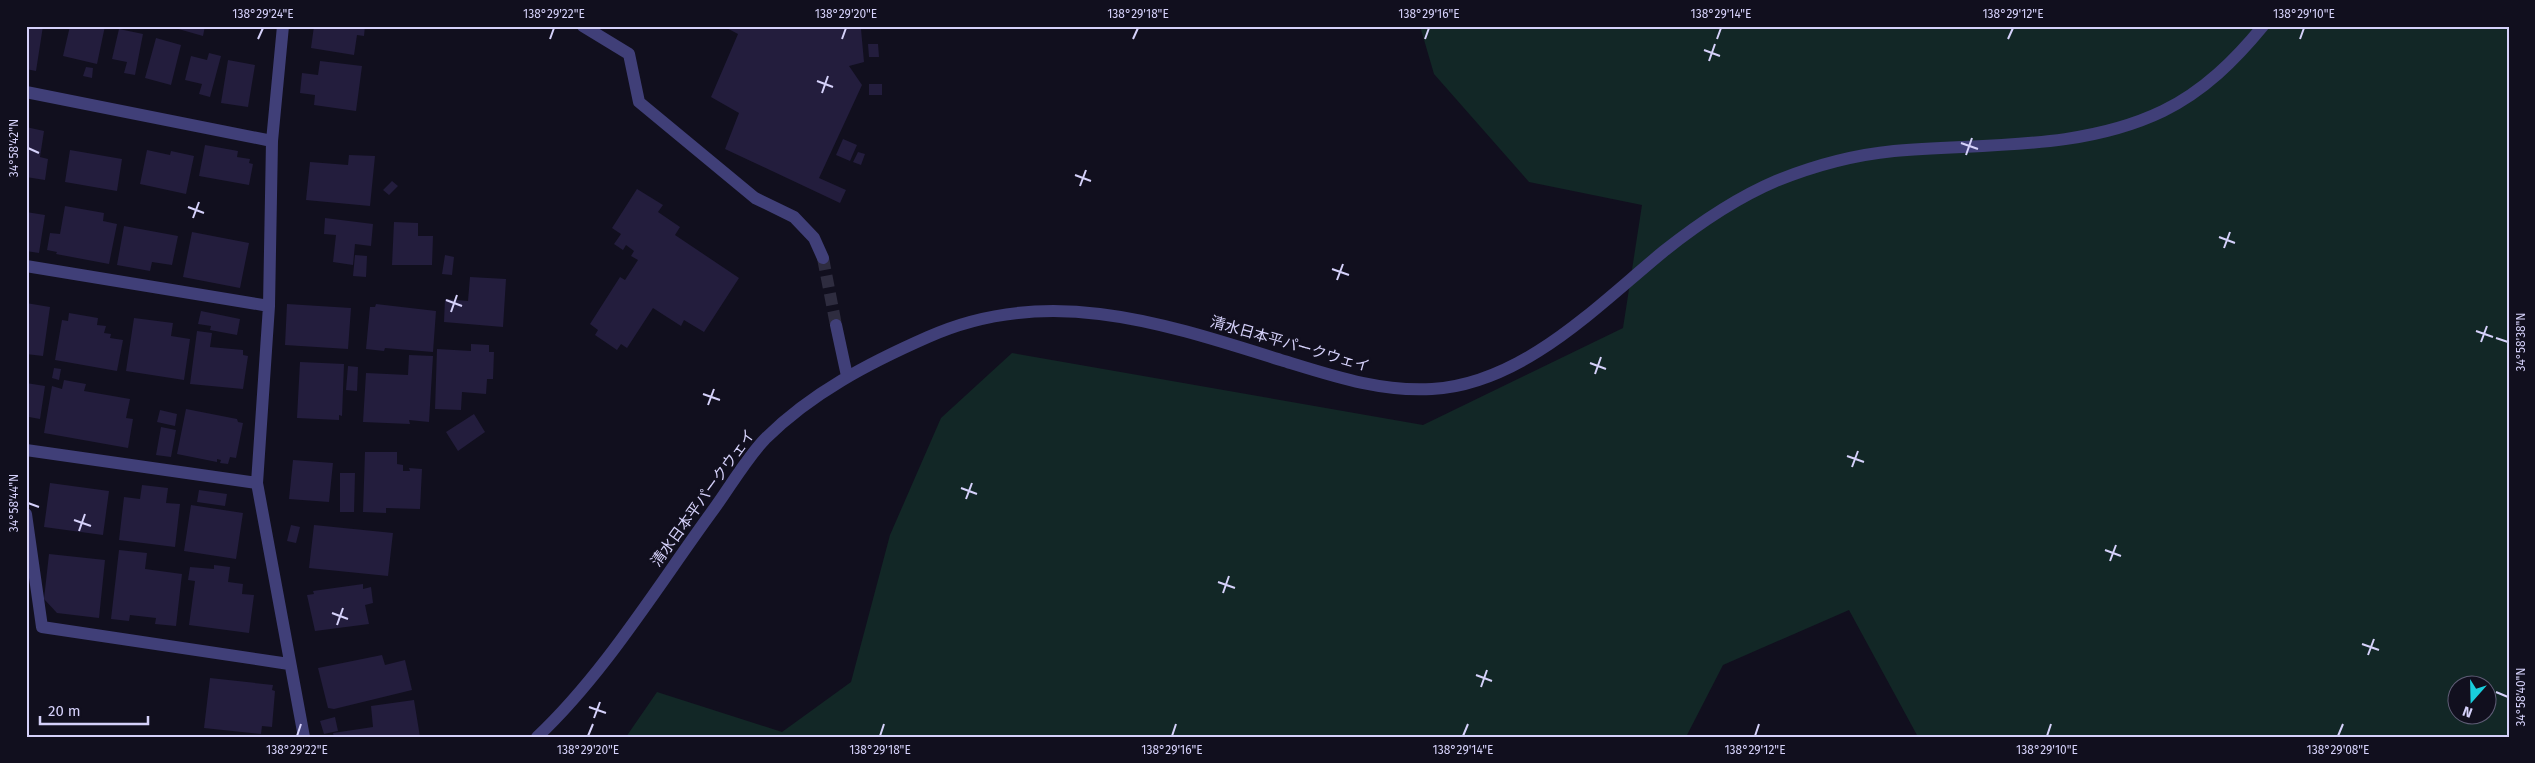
<svg xmlns="http://www.w3.org/2000/svg" width="2535" height="763" font-family="'Fira Sans','Noto Sans JP',sans-serif">
<style>
.green{fill:#122726;fill-rule:evenodd}
.building{fill:#231d3d}
.lines{fill:none;stroke-linecap:round;stroke-linejoin:round}
.minor-tunnel{stroke:#2e2c3f;stroke-width:12;stroke-dasharray:12 6;stroke-linecap:butt}
.minor{stroke:#403f78;stroke-width:12}
.ticks{fill:none;stroke:#d5d1fa;stroke-width:2}
.labels{text-anchor:middle;dominant-baseline:central;stroke-width:5;stroke-linejoin:round;paint-order:stroke}
.street-label{font-size:15px;fill:#d5d1fa;stroke:#110f1e}
.neatline{fill:none;stroke:#d5d1fa;stroke-width:2}
.ticks-label{font-size:12px;text-anchor:middle;fill:#d5d1fa}
</style>
<rect width="100%" height="100%" fill="#110f1e"/>
<path class="green" d="M 1420,26 L 2509,26 L 2509,737 L 1918,737 L 1849,610 L 1723,665 L 1686,737 L 626,737 L 657,692 L 782,732 L 851,682 L 890,535 L 941,418 L 1012,353 L 1423,425 L 1623,328 L 1642,205 L 1529,182 L 1434,74 ZM 2458,686 L 2488,686 L 2488,716 L 2458,716 Z"/>
<path class="building" d="M 26,26 L 43,26 L 36,71 L 26,69 Z
M 70,26 L 105,26 L 97,64 L 63,56 Z
M 168,26 L 205,26 L 203,36 Z
M 314,26 L 365,26 L 364,36 L 357,35 L 354,55 L 311,48 Z
M 723,26 L 857,26 L 861,29 L 864,62 L 849,66 L 862,85 L 819,178 L 846,190 L 840,203 L 725,149 L 739,113 L 711,97 L 738,34 Z
M 119,29 L 143,34 L 135,75 L 124,73 L 127,62 L 112,59 Z
M 156,38 L 181,45 L 171,85 L 145,78 Z
M 868,44 L 878,44 L 879,57 L 869,57 Z
M 209,53 L 221,56 L 210,97 L 199,94 L 202,84 L 185,80 L 191,56 L 207,60 Z
M 228,60 L 255,65 L 248,107 L 221,103 Z
M 320,61 L 362,66 L 356,111 L 314,105 L 315,95 L 300,93 L 302,73 L 318,75 Z
M 86,67 L 93,68 L 92,78 L 83,76 Z
M 869,84 L 882,84 L 882,95 L 869,95 Z
M 26,127 L 44,131 L 40,157 L 48,159 L 45,180 L 26,177 Z
M 843,139 L 857,145 L 850,161 L 836,155 Z
M 205,145 L 238,151 L 237,157 L 250,159 L 249,163 L 253,164 L 249,185 L 199,176 Z
M 70,150 L 122,159 L 117,191 L 65,182 Z
M 147,150 L 170,155 L 171,151 L 194,156 L 186,194 L 140,184 Z
M 858,152 L 865,154 L 861,165 L 853,162 Z
M 349,155 L 375,156 L 370,206 L 306,200 L 310,162 L 348,165 Z
M 392,181 L 398,186 L 389,195 L 383,190 Z
M 637,189 L 663,205 L 658,212 L 680,227 L 675,235 L 739,278 L 704,332 L 684,320 L 681,326 L 653,308 L 627,348 L 621,344 L 617,350 L 595,335 L 598,330 L 590,324 L 620,277 L 625,280 L 638,260 L 631,256 L 634,251 L 626,245 L 623,250 L 614,244 L 621,234 L 612,228 Z
M 65,206 L 104,213 L 103,221 L 117,224 L 109,264 L 56,254 L 57,252 L 47,250 L 50,233 L 60,234 Z
M 26,212 L 45,215 L 39,253 L 26,251 Z
M 325,218 L 373,224 L 371,246 L 355,244 L 353,265 L 333,262 L 336,235 L 324,234 Z
M 394,222 L 418,223 L 418,236 L 433,236 L 432,265 L 392,265 Z
M 124,226 L 178,236 L 172,265 L 152,262 L 150,271 L 117,265 Z
M 192,232 L 249,243 L 240,288 L 183,277 Z
M 355,255 L 367,256 L 366,277 L 353,276 Z
M 445,255 L 454,257 L 452,275 L 442,274 Z
M 470,277 L 506,279 L 503,327 L 444,322 L 445,299 L 468,301 Z
M 26,303 L 50,307 L 43,356 L 26,354 Z
M 287,304 L 351,308 L 348,349 L 285,345 Z
M 376,304 L 436,311 L 433,352 L 385,348 L 384,351 L 366,349 L 370,307 L 375,307 Z
M 201,311 L 240,319 L 237,335 L 210,330 L 211,326 L 198,324 Z
M 69,313 L 98,318 L 97,325 L 106,326 L 104,333 L 111,334 L 110,338 L 123,340 L 117,371 L 55,360 L 62,320 L 68,321 Z
M 134,318 L 173,323 L 171,336 L 190,339 L 184,380 L 126,371 Z
M 197,331 L 212,333 L 210,347 L 243,350 L 243,355 L 248,356 L 243,389 L 190,384 Z
M 471,344 L 489,345 L 489,352 L 494,352 L 493,379 L 487,379 L 486,394 L 462,392 L 461,410 L 435,409 L 437,349 L 471,351 Z
M 409,355 L 433,356 L 429,422 L 409,420 L 410,424 L 363,422 L 366,373 L 408,375 Z
M 300,362 L 344,364 L 342,416 L 339,415 L 339,420 L 297,418 Z
M 348,366 L 358,367 L 357,391 L 346,390 Z
M 54,368 L 61,369 L 59,380 L 52,378 Z
M 64,380 L 86,384 L 84,391 L 130,399 L 126,418 L 133,419 L 128,448 L 44,433 L 52,386 L 62,389 Z
M 26,383 L 45,386 L 40,419 L 29,417 L 29,423 L 26,423 Z
M 186,409 L 237,419 L 238,422 L 243,423 L 236,458 L 230,457 L 228,464 L 220,463 L 221,460 L 217,459 L 217,462 L 177,454 Z
M 160,410 L 177,414 L 175,426 L 157,422 Z
M 474,414 L 485,432 L 458,451 L 446,432 Z
M 161,427 L 176,430 L 171,457 L 156,455 Z
M 365,452 L 397,452 L 397,464 L 403,465 L 403,471 L 410,471 L 409,468 L 422,469 L 420,509 L 386,508 L 386,513 L 363,512 Z
M 293,460 L 333,463 L 329,502 L 289,499 Z
M 340,473 L 355,473 L 354,512 L 340,512 Z
M 50,483 L 109,491 L 103,535 L 44,527 Z
M 142,485 L 168,488 L 166,503 L 180,504 L 175,547 L 119,540 L 124,497 L 140,499 Z
M 199,490 L 227,494 L 225,506 L 197,502 Z
M 191,505 L 243,513 L 236,559 L 184,551 Z
M 291,525 L 300,527 L 296,543 L 287,541 Z
M 314,525 L 393,533 L 388,576 L 309,568 Z
M 119,550 L 147,553 L 145,569 L 182,574 L 176,626 L 155,624 L 156,618 L 130,615 L 129,621 L 111,619 Z
M 49,554 L 105,560 L 99,618 L 57,613 L 44,599 Z
M 214,565 L 230,567 L 228,582 L 243,584 L 242,594 L 254,595 L 249,633 L 189,625 L 195,581 L 188,580 L 190,567 L 214,569 Z
M 363,584 L 363,589 L 371,587 L 373,603 L 365,605 L 369,624 L 315,631 L 307,595 L 314,594 L 313,591 Z
M 382,655 L 385,665 L 405,660 L 412,690 L 334,709 L 328,708 L 318,668 Z
M 210,678 L 273,685 L 272,690 L 275,691 L 272,727 L 262,726 L 261,734 L 204,728 Z
M 414,700 L 420,737 L 334,737 L 333,733 L 373,727 L 371,706 Z
M 335,717 L 338,731 L 324,734 L 320,721 Z"/>
<g class="lines">
<path class="minor-tunnel" d="M 823,258 L 836,325"/>
<path class="minor" d="M 283,26 L 272,141 L 269,306 L 257,483 L 304,737
M 583,26 L 629,54 L 639,102 L 755,198 L 794,217 L 814,238 L 823,258
M 26,92 L 272,141
M 26,266 L 269,306
M 836,325 L 847,376
M 26,450 L 257,483
M 26,514 L 42,627 L 289,664
M 537,737 C 604,674 657,587 711,513 C 729,489 745,460 765,439 C 811,393 869,363 928,337 C 1048,283 1166,324 1284,361 C 1333,376 1380,392 1432,389 C 1523,384 1598,305 1664,251 C 1698,224 1736,198 1776,181 C 1813,166 1853,155 1894,151 C 1983,143 2080,151 2163,111 C 2204,91 2235,60 2263,26"/>
</g>
<path class="ticks" d="M 258,39 L 263,28M 550,39 L 554,28M 842,39 L 846,28M 1133,39 L 1138,28M 1425,39 L 1429,28M 1717,39 L 1721,28M 2008,39 L 2013,28M 2300,39 L 2304,28M 1704,50 L 1720,56M 1709,61 L 1715,44M 817,81 L 833,87M 822,93 L 828,76M 1961,143 L 1978,149M 28,148 L 39,153M 1966,155 L 1972,138M 1075,175 L 1091,181M 1080,186 L 1086,170M 188,207 L 204,213M 193,218 L 199,202M 2219,237 L 2235,243M 2224,248 L 2230,232M 1332,269 L 1349,275M 1337,280 L 1343,264M 446,300 L 462,306M 451,312 L 457,295M 2476,331 L 2493,337M 2496,338 L 2508,342M 2481,342 L 2487,326M 1590,363 L 1606,369M 1595,374 L 1601,357M 703,394 L 720,400M 708,405 L 714,389M 1847,456 L 1864,462M 1852,467 L 1858,451M 961,488 L 977,494M 966,499 L 972,483M 28,503 L 39,507M 74,520 L 91,526M 79,531 L 85,514M 2105,550 L 2121,556M 2110,561 L 2116,545M 1218,582 L 1235,588M 1223,593 L 1229,576M 332,613 L 348,619M 337,625 L 343,608M 2362,644 L 2379,650M 2368,655 L 2374,639M 1476,675 L 1492,681M 1481,687 L 1487,670M 2496,692 L 2508,697M 589,707 L 606,713M 594,718 L 600,702M 297,736 L 301,724M 588,736 L 593,724M 880,736 L 884,724M 1172,736 L 1176,724M 1463,736 L 1468,724M 1755,736 L 1759,724M 2047,736 L 2051,724M 2338,736 L 2343,724"/>
<g class="labels">
<g class="street-label">
<text transform="translate(1290 344) rotate(16)">清水日本平パークウェイ</text>
<text transform="translate(703 498) rotate(-54)">清水日本平パークウェイ</text>
</g>
</g>
<rect width="2535" height="763" fill="none" stroke="#110f1e" stroke-width="55"/>
<g transform="translate(2472 700) rotate(200)"><circle r="24" fill="#110f1e" stroke="#5f5d76"/>
<path d="M0-4L9 19L0 12L-9 19Z" fill="#19cedd"/>
<text y="-8" font-size="14" font-weight="bold" text-anchor="middle" fill="#d5d1fa">N</text>
</g>
<path d="M40 716v8h108v-8" fill="none" stroke="#d5d1fa" stroke-width="2.5"/>
<text x="48" y="716" font-size="15" fill="#d5d1fa" stroke="#110f1e" stroke-width="4" paint-order="stroke">20 m</text>
<rect x="28" y="28" width="2480" height="708" class="neatline"/>
<g class="ticks-label">
<text x="263" y="18">138°29'24"E</text>
<text x="554" y="18">138°29'22"E</text>
<text x="846" y="18">138°29'20"E</text>
<text x="1138" y="18">138°29'18"E</text>
<text x="1429" y="18">138°29'16"E</text>
<text x="1721" y="18">138°29'14"E</text>
<text x="2013" y="18">138°29'12"E</text>
<text x="2304" y="18">138°29'10"E</text>
<text transform="translate(14 148) rotate(-90)" y="4">34°58'42"N</text>
<text transform="translate(2521 342) rotate(-90)" y="4">34°58'38"N</text>
<text transform="translate(14 503) rotate(-90)" y="4">34°58'44"N</text>
<text transform="translate(2521 697) rotate(-90)" y="4">34°58'40"N</text>
<text x="297" y="754">138°29'22"E</text>
<text x="588" y="754">138°29'20"E</text>
<text x="880" y="754">138°29'18"E</text>
<text x="1172" y="754">138°29'16"E</text>
<text x="1463" y="754">138°29'14"E</text>
<text x="1755" y="754">138°29'12"E</text>
<text x="2047" y="754">138°29'10"E</text>
<text x="2338" y="754">138°29'08"E</text>
</g>
</svg>
